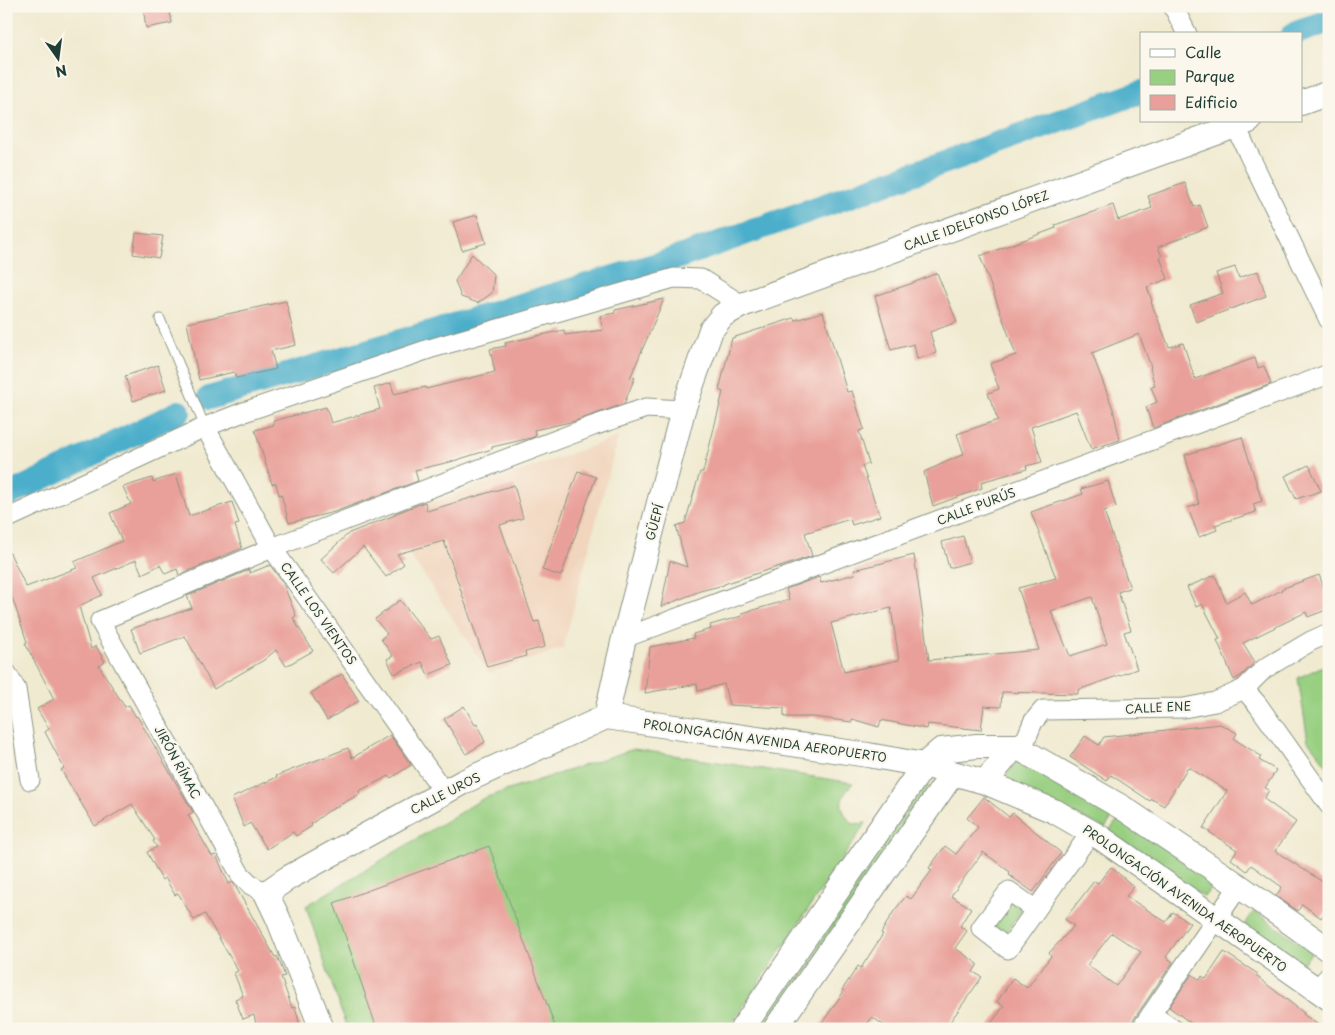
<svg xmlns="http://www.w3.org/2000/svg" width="1335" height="1035" font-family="'Playpen Sans',sans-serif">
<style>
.built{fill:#f1d5bd}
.green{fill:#98cf81;stroke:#5c865a}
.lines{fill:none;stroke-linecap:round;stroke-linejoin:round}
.canal{stroke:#4cafcb;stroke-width:24}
.building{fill:#e9a09a;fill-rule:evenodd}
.service-casing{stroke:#889482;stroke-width:11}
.minor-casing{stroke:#889482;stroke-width:21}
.tertiary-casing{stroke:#889482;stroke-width:26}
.service{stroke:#fff;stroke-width:9}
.minor{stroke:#fff;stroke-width:19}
.tertiary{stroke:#fff;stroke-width:24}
.labels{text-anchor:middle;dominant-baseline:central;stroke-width:4.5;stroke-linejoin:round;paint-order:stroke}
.street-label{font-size:12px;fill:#1f3d34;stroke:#fbf7ec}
</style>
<rect width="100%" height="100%" fill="#fbf7ec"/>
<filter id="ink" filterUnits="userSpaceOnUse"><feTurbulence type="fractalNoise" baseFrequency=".02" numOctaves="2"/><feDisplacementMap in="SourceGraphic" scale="10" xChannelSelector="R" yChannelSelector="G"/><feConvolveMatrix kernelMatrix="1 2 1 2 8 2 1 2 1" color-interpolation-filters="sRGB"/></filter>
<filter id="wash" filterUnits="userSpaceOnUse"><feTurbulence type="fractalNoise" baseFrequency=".0096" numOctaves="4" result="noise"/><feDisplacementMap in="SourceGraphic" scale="20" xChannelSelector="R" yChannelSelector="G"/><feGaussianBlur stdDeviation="1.12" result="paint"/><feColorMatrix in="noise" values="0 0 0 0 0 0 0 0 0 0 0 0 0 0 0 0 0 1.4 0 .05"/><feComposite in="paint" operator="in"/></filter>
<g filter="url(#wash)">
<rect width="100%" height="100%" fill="#f0ead0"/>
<path class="built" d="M 618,437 L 563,648 L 489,673 L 386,519 Z"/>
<path class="green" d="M 1329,663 L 1329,768 L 1308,741 L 1298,678 Z
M 634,749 L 853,783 C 838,799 838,809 853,824 L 866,823 L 728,1029 L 347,1029 L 306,906 L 484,798 Z
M 1019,760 L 1114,815 L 1105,828 L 1006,782 L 1004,777 Z
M 925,784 L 932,789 L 767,1029 L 763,1029 L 758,1025 Z
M 1120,817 L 1215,882 L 1204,897 L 1109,831 Z
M 1011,900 L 1023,908 L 1005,934 L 992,924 Z
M 1254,911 L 1312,952 L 1301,966 L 1244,925 Z"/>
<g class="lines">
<path class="canal" d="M 1293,34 L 1329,21
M 209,398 L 671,260 L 1141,92
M 6,496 L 179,412"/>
</g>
<g id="blocks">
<path class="building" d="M 143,6 L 169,6 L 172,23 L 146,28 Z
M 1185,183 L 1194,207 L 1200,205 L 1208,227 L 1158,247 L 1162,256 L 1160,257 L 1168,279 L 1147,287 L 1152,301 L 1151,302 L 1169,347 L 1183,343 L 1195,379 L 1255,358 L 1258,368 L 1264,366 L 1271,384 L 1153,428 L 1146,407 L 1157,402 L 1151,387 L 1155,386 L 1150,368 L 1151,367 L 1139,334 L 1092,353 L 1113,409 L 1120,440 L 1091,449 L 1076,411 L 1031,427 L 1042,462 L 1026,466 L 1027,469 L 981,482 L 982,488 L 933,506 L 924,472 L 964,454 L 957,434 L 998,420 L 988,393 L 999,389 L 990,364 L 1016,355 L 980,256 L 1056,228 L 1055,225 L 1113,205 L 1118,220 L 1152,208 L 1148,196 Z
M 477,215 L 486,243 L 462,250 L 453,222 Z
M 136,233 L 163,236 L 159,258 L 133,254 Z
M 472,254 L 494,275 L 492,293 L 478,303 L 461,297 L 455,281 Z
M 1235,267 L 1239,278 L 1258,271 L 1266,296 L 1196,322 L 1190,305 L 1223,293 L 1216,273 Z
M 937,273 L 957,322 L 930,332 L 936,353 L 917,359 L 914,344 L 891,350 L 875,296 L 913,283 Z
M 664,299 L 630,378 L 635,377 L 624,404 L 575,421 L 534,430 L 536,436 L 531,438 L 492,447 L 492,449 L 450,462 L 415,470 L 418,481 L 334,512 L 289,523 L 281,494 L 279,495 L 276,483 L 272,484 L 255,430 L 274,425 L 273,421 L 326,407 L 331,423 L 380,409 L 374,388 L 391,383 L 394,394 L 426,387 L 426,389 L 495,372 L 490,349 L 506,346 L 505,343 L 564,330 L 565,335 L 603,330 L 600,316 L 615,313 L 615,310 Z
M 286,301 L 296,345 L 271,351 L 276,369 L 236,378 L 234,372 L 199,380 L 187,323 Z
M 823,312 L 847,392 L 852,391 L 864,429 L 859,431 L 869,464 L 862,466 L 880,516 L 852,525 L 850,519 L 805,533 L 812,556 L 780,567 L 780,566 L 724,584 L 724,585 L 700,591 L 661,607 L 670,561 L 687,567 L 676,526 L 685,523 L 700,472 L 703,472 L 723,392 L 719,390 L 732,338 L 794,318 L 795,320 Z
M 158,365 L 166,390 L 133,401 L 125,376 Z
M 1242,437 L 1262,501 L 1253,504 L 1256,512 L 1215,525 L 1217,530 L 1199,537 L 1188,508 L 1199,504 L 1185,455 Z
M 1309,465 L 1321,491 L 1296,499 L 1285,476 Z
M 578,471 L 596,477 L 561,576 L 542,570 Z
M 176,474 L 189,516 L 232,502 L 239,524 L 235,525 L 242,548 L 179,575 L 177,569 L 165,574 L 160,565 L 142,574 L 136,560 L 94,578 L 102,595 L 79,606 L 91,649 L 96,646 L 105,662 L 99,666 L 125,707 L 129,705 L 136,717 L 137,716 L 193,812 L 188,815 L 212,856 L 216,855 L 229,884 L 232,882 L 234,884 L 275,957 L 277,956 L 285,976 L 281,977 L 292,1008 L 295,1007 L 301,1029 L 257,1029 L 254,1015 L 243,1019 L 235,999 L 243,996 L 234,973 L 238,971 L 205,914 L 194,920 L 178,893 L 175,895 L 165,878 L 162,880 L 147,852 L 157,847 L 153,841 L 155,840 L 132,804 L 95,826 L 61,770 L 64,768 L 45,732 L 49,729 L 37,709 L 54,699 L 25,643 L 27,642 L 6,579 L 6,554 L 10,553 L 26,587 L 77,568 L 74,562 L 122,541 L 110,513 L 131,504 L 123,487 L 152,478 L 153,482 Z
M 1108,481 L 1116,507 L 1104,511 L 1130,588 L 1118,592 L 1131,630 L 1124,632 L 1137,669 L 1078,690 L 1078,694 L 1002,692 L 1001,707 L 984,706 L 981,730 L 928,724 L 927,729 L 881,720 L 879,727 L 852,719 L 852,722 L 813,717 L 784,717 L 784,708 L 729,705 L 724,684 L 698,691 L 697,684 L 645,693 L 650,647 L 694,638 L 693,634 L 711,629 L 710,625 L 742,616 L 742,613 L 789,600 L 786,589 L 819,577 L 821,583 L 855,574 L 854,570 L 914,555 L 929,660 L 1039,650 L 1018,588 L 1056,578 L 1031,512 L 1083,494 L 1081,489 ZM 1092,597 L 1107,644 L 1070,656 L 1051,611 ZM 891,608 L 899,660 L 844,672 L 831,623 Z
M 514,485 L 523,518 L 500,525 L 534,622 L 539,621 L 545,647 L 525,652 L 526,656 L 487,667 L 444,541 L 397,554 L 404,564 L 386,577 L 363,547 L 334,573 L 321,559 L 349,533 L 395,515 L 394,514 L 425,502 L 427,511 Z
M 963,536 L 970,562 L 949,568 L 942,542 Z
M 270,565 L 283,583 L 296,616 L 293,618 L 313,651 L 286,666 L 276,650 L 264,660 L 214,689 L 185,636 L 140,653 L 131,629 L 192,608 L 187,596 L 249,570 L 250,573 Z
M 1215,575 L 1226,602 L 1245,592 L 1252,605 L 1282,590 L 1281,589 L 1319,575 L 1329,600 L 1329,609 L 1308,617 L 1306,612 L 1243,643 L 1255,662 L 1242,675 L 1234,680 L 1217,640 L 1220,639 L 1202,604 L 1196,607 L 1187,587 Z
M 400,600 L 431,639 L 439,636 L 452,665 L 428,675 L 422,662 L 394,674 L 387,659 L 393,656 L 381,639 L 387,634 L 375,619 Z
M 342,674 L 359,701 L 327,720 L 311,693 Z
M 464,706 L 475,725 L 477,724 L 485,742 L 466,754 L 444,719 Z
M 1220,724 L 1237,733 L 1234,739 L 1261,756 L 1259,760 L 1276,770 L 1265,788 L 1269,790 L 1264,799 L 1296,822 L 1275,851 L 1329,886 L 1329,908 L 1321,918 L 1302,904 L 1298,911 L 1276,896 L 1282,887 L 1251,865 L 1247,871 L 1231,859 L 1237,850 L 1203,828 L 1227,791 L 1188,767 L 1164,806 L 1152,799 L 1150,801 L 1111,775 L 1107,781 L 1070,757 L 1085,736 L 1099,745 L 1104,737 Z
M 390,735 L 411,765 L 391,778 L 389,776 L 359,791 L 360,794 L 327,812 L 311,824 L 312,826 L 296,836 L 293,832 L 267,849 L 250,823 L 244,827 L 232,798 L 277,777 L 276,776 L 348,748 L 352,758 Z
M 984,797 L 1009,817 L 1013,813 L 1061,853 L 1033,892 L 1009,875 L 1010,872 L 983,852 L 951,896 L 971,908 L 960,926 L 967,931 L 955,948 L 978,964 L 973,972 L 982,977 L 945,1029 L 889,1029 L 872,1017 L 864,1029 L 818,1029 L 844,991 L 842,990 L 858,966 L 861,968 L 883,934 L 881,933 L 894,911 L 906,896 L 911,899 L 932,870 L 929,868 L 945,846 L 956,854 L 978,827 L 967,818 Z
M 489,846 L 556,1029 L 377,1029 L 334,903 Z
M 1111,867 L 1134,887 L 1126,896 L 1166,922 L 1173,912 L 1190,923 L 1166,957 L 1173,962 L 1127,1029 L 987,1029 L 1004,1006 L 997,1002 L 1013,978 L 1027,988 L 1051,956 L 1049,953 L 1074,926 L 1065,919 L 1094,881 L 1098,883 ZM 1112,933 L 1141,952 L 1116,986 L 1087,965 Z
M 1224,952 L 1258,974 L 1256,976 L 1304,1013 L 1303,1014 L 1324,1029 L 1199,1029 L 1169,1007 L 1192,974 L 1200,980 L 1202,976 L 1206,979 Z"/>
</g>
</g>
<g filter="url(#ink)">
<use href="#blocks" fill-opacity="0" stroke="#889482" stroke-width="1"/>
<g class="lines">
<g class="service-casing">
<path id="service" d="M 160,319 L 205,427"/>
</g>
<g class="minor-casing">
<path id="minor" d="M 1173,6 L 1187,34
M 1236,126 L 1248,153 L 1329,320
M 205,427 L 272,548 L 444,792
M 6,519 L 205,427 L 241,413 L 429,349 L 674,278 L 701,279 L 742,305
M 624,638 L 1329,374
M 6,672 L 16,689 L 30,780
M 1244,689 L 1258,705 L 1329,805
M 1015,746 L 1026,739 L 1033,722 L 1043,710 L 1184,708 L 1215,702 L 1244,689 L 1264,669 L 1311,641 L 1329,633
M 266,893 L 251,885 L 240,874 L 100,621 L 272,548 L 593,426 L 646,408 L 683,410
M 1036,910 L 1009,891 L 981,928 L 1008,949 L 1092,831
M 1317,989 L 1329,976
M 1151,1014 L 1173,1029
M 1141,1029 L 1239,886"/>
</g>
<g class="tertiary-casing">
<path id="tertiary" d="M 1301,103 L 1329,93
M 606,717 L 624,638 L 683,410 L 711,330 L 723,315 L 742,305 L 1249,121
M 606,717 L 868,755 L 924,765 L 985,782 L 1056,812 L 1101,838 L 1329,998
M 985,782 L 1015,746
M 322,1029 L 278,918 L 266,893 L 288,878 L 463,782 L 606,717
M 742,1029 L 924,765 L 941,750 L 977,746 L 1015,746 L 1123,808 L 1239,886 L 1329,950
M 775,1029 L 953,773"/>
</g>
<use href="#service" class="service"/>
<use href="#minor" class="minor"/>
<use href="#tertiary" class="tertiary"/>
</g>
</g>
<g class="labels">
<g class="street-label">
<text transform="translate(976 220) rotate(-20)">CALLE IDELFONSO LÓPEZ</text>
<text transform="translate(976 506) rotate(-21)">CALLE PURÚS</text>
<text transform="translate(654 522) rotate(-75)">GÜEPÍ</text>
<text transform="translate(319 613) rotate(55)">CALLE LOS VIENTOS</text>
<text transform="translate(1158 707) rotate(-3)">CALLE ENE</text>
<text transform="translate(765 740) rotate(8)">PROLONGACIÓN AVENIDA AEROPUERTO</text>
<text transform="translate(178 762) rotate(61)">JIRÓN RÍMAC</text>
<text transform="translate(445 793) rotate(-27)">CALLE UROS</text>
<text transform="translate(1185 898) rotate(35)">PROLONGACIÓN AVENIDA AEROPUERTO</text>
</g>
</g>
<rect width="1335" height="1035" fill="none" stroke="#fbf7ec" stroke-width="25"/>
<rect x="1140" y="32" width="162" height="90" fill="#fbf7ec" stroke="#a3ada2"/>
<rect x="1150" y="49" width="25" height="8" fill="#ffffff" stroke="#a3ada2"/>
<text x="1185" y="58" font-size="15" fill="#1f3d34">Calle</text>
<rect x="1150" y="70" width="25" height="15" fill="#98cf81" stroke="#a3ada2"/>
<text x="1185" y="82" font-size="15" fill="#1f3d34">Parque</text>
<rect x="1150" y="95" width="25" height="15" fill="#e9a09a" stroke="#a3ada2"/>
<text x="1185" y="108" font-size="15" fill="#1f3d34">Edificio</text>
<g transform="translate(58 58) rotate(166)" stroke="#fbf7ec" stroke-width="4" paint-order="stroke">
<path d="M0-4L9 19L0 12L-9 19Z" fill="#1f3d34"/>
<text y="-8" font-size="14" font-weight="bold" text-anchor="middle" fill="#1f3d34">N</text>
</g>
</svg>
